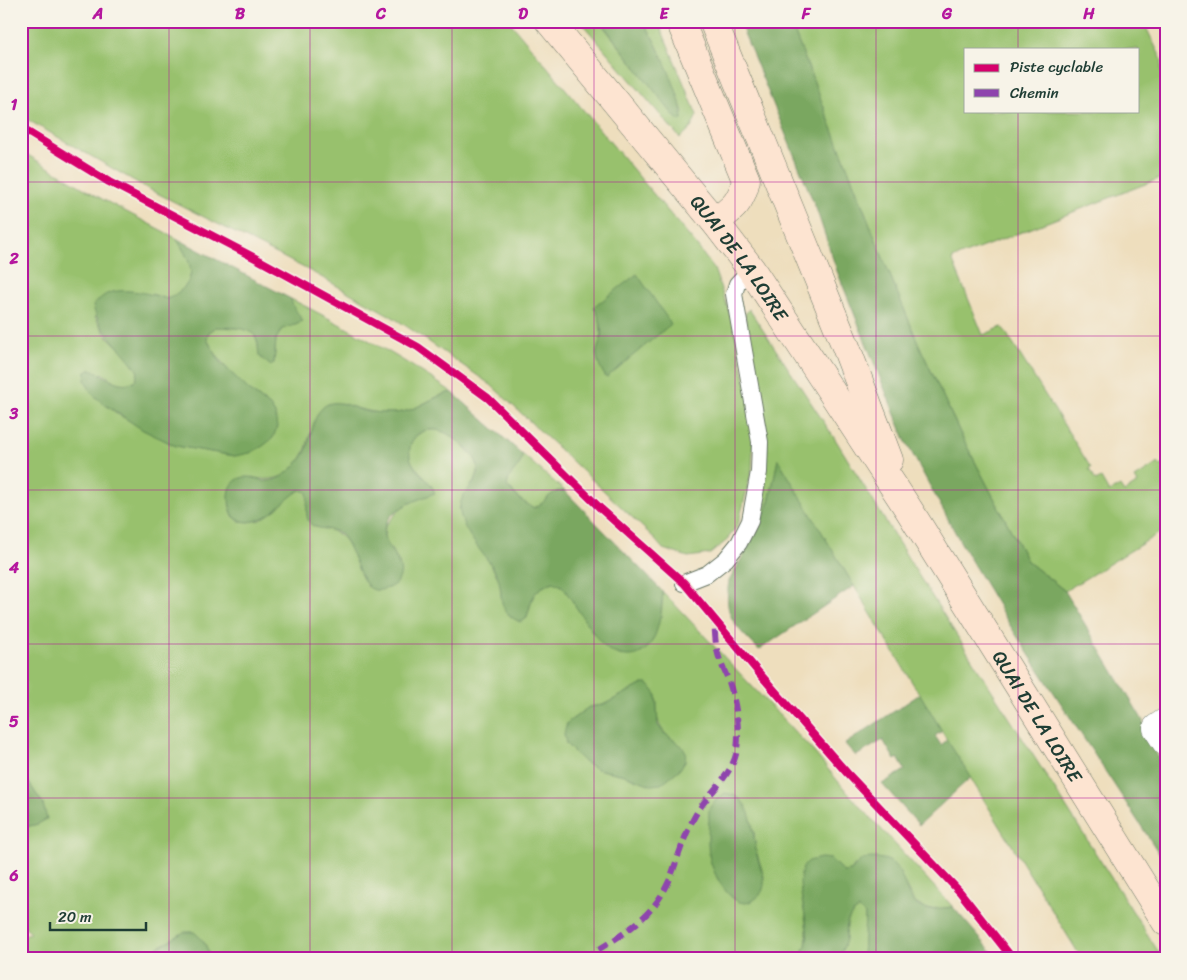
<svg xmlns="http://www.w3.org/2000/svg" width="1187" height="980" font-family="Sriracha,sans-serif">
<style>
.green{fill:#98c16d;stroke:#5c7f50;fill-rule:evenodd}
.forest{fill:#7aa760;stroke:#4c724a}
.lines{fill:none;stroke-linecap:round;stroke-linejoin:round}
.service-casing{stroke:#677564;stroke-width:18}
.minor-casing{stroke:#677564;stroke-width:29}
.secondary-casing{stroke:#677564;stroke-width:29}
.service{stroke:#fff;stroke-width:16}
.minor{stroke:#fff;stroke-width:28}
.secondary{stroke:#fde4d1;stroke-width:28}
.quiet{stroke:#8e44ad;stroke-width:6;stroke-dasharray:12 6;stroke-linecap:butt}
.cycleway-casing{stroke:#f7f3e8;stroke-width:11}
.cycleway{stroke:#d6006c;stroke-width:8}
.grid{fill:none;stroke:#b5179e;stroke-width:1;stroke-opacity:0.55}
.labels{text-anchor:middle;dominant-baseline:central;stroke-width:4;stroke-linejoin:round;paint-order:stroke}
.street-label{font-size:19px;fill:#1f3d34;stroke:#f7f3e8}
.neatline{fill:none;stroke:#b5179e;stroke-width:2}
.grid-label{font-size:16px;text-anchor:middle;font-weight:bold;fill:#b5179e}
</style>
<rect width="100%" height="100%" fill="#f7f3e8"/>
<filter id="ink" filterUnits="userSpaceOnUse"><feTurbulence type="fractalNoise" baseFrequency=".02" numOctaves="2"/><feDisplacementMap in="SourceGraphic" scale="10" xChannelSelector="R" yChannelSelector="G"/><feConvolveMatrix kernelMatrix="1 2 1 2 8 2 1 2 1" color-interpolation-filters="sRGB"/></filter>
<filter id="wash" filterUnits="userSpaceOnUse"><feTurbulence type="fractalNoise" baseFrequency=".0096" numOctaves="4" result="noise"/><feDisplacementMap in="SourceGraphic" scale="20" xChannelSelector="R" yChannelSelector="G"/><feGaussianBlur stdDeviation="1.12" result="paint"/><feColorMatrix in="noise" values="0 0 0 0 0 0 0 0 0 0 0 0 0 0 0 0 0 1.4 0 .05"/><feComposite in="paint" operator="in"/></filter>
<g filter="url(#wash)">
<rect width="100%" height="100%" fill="#eedebd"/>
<path class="green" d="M 21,21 L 509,21 L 697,246 L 714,269 L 733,323 L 754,423 L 752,470 L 738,525 L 726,541 L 710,554 L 688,557 L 663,549 L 651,535 L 491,385 L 412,330 L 391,316 L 312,272 L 145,187 L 21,116 ZM 600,318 L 671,324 L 601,338 Z
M 580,21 L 599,21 L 679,121 L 683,112 C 672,81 661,49 643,21 L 658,21 L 697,115 L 691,128 L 680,138 Z
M 790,21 L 1143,21 L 1162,60 L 1161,70 L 1166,79 L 1166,176 L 952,259 L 983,335 L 1002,327 L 1005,331 L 1091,468 L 1089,469 L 1096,481 L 1101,478 L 1109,492 L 1120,486 L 1124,492 L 1138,483 L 1135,478 L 1158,463 L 1160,466 L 1166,462 L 1166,529 L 1065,591 L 1027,561 L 962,437 L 919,345 L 887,268 ZM 966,49 L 1138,49 L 1138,111 L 966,111 Z
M 21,151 L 102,199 L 176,238 L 188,257 L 192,270 L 188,283 L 178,293 L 167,299 L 152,294 L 95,317 L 106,335 L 132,361 L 138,372 L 136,380 C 123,389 114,381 102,373 L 92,394 L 119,415 L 176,446 L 235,456 L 275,414 C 268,403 259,398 249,390 C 231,376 218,359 207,339 L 208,333 L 216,327 C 227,328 248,326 255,336 C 259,342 258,350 259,356 L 274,363 L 276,339 L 282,329 L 298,324 L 292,305 L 291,299 C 347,327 401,357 452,392 C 437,395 426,403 413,409 C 389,418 364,411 341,403 C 332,412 320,420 313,430 C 308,435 308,445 305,451 C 294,474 276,484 252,477 L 229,504 L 233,516 L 239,521 L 249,522 L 261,520 L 275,510 L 288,498 L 300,490 L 308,492 L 307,513 L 315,527 C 356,531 349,558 368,587 L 400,564 L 384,538 L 385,526 L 403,506 L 424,476 C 418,470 410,463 409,454 C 408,434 429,425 445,432 C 453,435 460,443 466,449 C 471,454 478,460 478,468 C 479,481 463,492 459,509 L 500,581 L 501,595 L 526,619 C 535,596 528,593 553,582 L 562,585 C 581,610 593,644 622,656 L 661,617 L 663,592 L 813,751 L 847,792 L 953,907 L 925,909 L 914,902 L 895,867 L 855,865 L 851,871 L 842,872 L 831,859 L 801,887 L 807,932 L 806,946 L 796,959 L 209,959 C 208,946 204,941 194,932 L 184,933 L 150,952 L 146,959 L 21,959 L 21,936 L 30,933 L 21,921 L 21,828 L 38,824 L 43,804 L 21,771 ZM 643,684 L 657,702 C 656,719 658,729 672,739 L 637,780 L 625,775 L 597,769 L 567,723 L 589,707 L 603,705 ZM 754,831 L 755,847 L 765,880 L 734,899 L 725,890 L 717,878 Z
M 749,309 L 837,442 L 919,576 L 1163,959 L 1082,959 L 947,740 L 778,460 L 770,498 L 761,524 L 767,448 L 765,418 L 746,325 L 745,314 Z
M 522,454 L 565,491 L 557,491 L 542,505 L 534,508 L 523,502 L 507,486 C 509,469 521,472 522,454 Z
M 859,909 L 865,915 L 863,959 L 836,959 C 839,955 842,952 843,948 C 851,932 840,921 859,909 Z"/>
<path class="forest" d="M 600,21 L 643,21 C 654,38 685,100 682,119 L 679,121 L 674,116 Z
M 739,21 L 790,21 L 887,268 L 919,345 L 962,437 L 1027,561 L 1065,591 L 1142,719 L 1166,777 L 1166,864 L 1011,627 L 966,552 L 906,442 L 837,271 L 816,208 Z
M 176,238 L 291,299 C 292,308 299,313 302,321 L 298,324 L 282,329 L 276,339 L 274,363 L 271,366 L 259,356 C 258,350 259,342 255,336 C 248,326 227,328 216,327 L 208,333 L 207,340 L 221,363 L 250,391 L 270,406 L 275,414 L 277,427 L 273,438 L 263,446 L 250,453 L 235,456 L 176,446 L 143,430 L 104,404 L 92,394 L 85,380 L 86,372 L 91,369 C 107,376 120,390 136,380 L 138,372 C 124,348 100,335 93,306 C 98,300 104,294 112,292 C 127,288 152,294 167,299 C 201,282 193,265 176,238 Z
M 637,274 L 671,324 L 606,378 C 602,371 598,364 597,356 C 596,351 599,346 600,341 C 604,328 600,318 594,307 Z
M 452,392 L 522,454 C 521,472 509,469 507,486 C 514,496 523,502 534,508 C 548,502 547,491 565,491 L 663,592 C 661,614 658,657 628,656 C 622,656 615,654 610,651 C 594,640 575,603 562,586 L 553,582 C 529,592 534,597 526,619 L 520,622 C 492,609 507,592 495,571 C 485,554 459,529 460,508 C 460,494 471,489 476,479 C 484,464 469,449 458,441 C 447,433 438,427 424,431 C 409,436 406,454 414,466 C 421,476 431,481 435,493 C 418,500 392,507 385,526 C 377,546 408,559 399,579 C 395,586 387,589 380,590 C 375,591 370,589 367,585 C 359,575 356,561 350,550 C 348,545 345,539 340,534 C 332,527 314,531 309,522 C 304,513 309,501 307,492 L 300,490 C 282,501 265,526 242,521 C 231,519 229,506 229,497 C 229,482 240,474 254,478 C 258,478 262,481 265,481 C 270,481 279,479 283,476 C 292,469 301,461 306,451 C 312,437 312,411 328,404 C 340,399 354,409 365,411 C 374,413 386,413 395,413 C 416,412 432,396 452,392 Z
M 778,459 L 854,586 L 759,650 C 735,625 723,618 729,581 L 761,524 L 770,498 Z
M 643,684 L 648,684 L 656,694 L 658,725 L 664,733 L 682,746 L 686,752 L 685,761 L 680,769 L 661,784 L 651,785 L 625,775 L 597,769 L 584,762 L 566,744 L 564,734 L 567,723 L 589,707 L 603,705 Z
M 920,694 L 942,731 L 935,736 L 941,745 L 947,740 L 971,777 L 919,825 L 882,784 L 905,770 L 898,758 L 895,760 L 883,740 L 856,756 L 845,744 Z
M 21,771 L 43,804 L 47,819 L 38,824 L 21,828 Z
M 725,793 C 755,796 752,834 757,855 C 759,865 767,879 763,889 C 762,894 755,900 750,902 C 731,909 713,874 710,859 C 707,846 708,833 709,820 C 709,816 708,809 711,806 C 714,800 720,797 725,793 Z
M 821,858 L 831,859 L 843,872 L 851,871 L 862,859 C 870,858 881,857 889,861 C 908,871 902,904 926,909 C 933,910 945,908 953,907 L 998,959 L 863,959 L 865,915 L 859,909 C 839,921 851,932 843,948 C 842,952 839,955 836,959 L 796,959 C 799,955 804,950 806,946 C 814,925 787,875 809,861 C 812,860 817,859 821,858 Z
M 184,932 L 194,932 C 204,941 208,946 209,959 L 146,959 L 150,952 Z"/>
</g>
<g filter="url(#ink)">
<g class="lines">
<g class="service-casing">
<path id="service" d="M 684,583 L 707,574 L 726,559 L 739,543 L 750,521 L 759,472 L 760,442 L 734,294 L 737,284 L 751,269"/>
</g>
<g class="minor-casing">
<path id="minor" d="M 1166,722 L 1157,728 L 1166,742"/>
</g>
<g class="secondary-casing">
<g id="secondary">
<path id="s1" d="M 549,21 L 715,222 L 751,269 L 909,510 L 1166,922"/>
<path d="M 680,21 L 746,180 C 741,203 733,208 715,222"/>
<path d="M 713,21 L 846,347 L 889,460"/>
</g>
</g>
<use href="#service" class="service"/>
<use href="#minor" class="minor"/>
<use href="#secondary" class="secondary"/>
<path class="quiet" d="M 583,959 C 618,937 651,921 669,881 C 678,859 684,835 696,814 C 708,793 733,775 737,750 C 740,726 736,702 728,679 C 724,670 719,660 717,650 C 715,641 715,630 714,620"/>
<g class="cycleway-casing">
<path id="cycleway" d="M 21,128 L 109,182 L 259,260 L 418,347 L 488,398 L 601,509 L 684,583 L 759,673 L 847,773 L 960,892 L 1013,959"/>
</g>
<use href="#cycleway" class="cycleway"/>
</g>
</g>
<path class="grid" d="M 169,21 L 169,959M 310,21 L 310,959M 452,21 L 452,959M 594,21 L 594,959M 735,21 L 735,959M 876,21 L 876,959M 1018,21 L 1018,49M 1018,111 L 1018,959M 21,182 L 1166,182M 21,336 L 1166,336M 21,490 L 1166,490M 21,644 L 1166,644M 21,798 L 1166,798"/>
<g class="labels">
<g class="street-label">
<text stroke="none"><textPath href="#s1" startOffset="304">QUAI DE LA LOIRE</textPath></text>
<text stroke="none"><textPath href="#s1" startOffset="851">QUAI DE LA LOIRE</textPath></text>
</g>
</g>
<rect width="1187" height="980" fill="none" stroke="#f7f3e8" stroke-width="55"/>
<rect x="964" y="48" width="175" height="65" fill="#f7f3e8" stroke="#a1aaa0"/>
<rect x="974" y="64" width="25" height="8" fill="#d6006c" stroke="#a1aaa0"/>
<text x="1010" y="72" font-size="15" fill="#1f3d34">Piste cyclable</text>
<rect x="974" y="89" width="25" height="8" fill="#8e44ad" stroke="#a1aaa0"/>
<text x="1010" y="98" font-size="15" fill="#1f3d34">Chemin</text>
<path d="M50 922v8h96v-8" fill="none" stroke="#1f3d34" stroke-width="2.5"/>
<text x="58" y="922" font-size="15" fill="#1f3d34" stroke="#f7f3e8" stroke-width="4" paint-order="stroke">20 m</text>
<rect x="28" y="28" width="1132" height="924" class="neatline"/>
<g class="grid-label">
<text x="98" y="19">A</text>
<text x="240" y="19">B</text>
<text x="381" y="19">C</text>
<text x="523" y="19">D</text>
<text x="664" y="19">E</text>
<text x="806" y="19">F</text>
<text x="947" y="19">G</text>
<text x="1089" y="19">H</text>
<text x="14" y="110">1</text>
<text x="14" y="264">2</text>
<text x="14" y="419">3</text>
<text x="14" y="573">4</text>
<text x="14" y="727">5</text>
<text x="14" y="881">6</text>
</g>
</svg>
